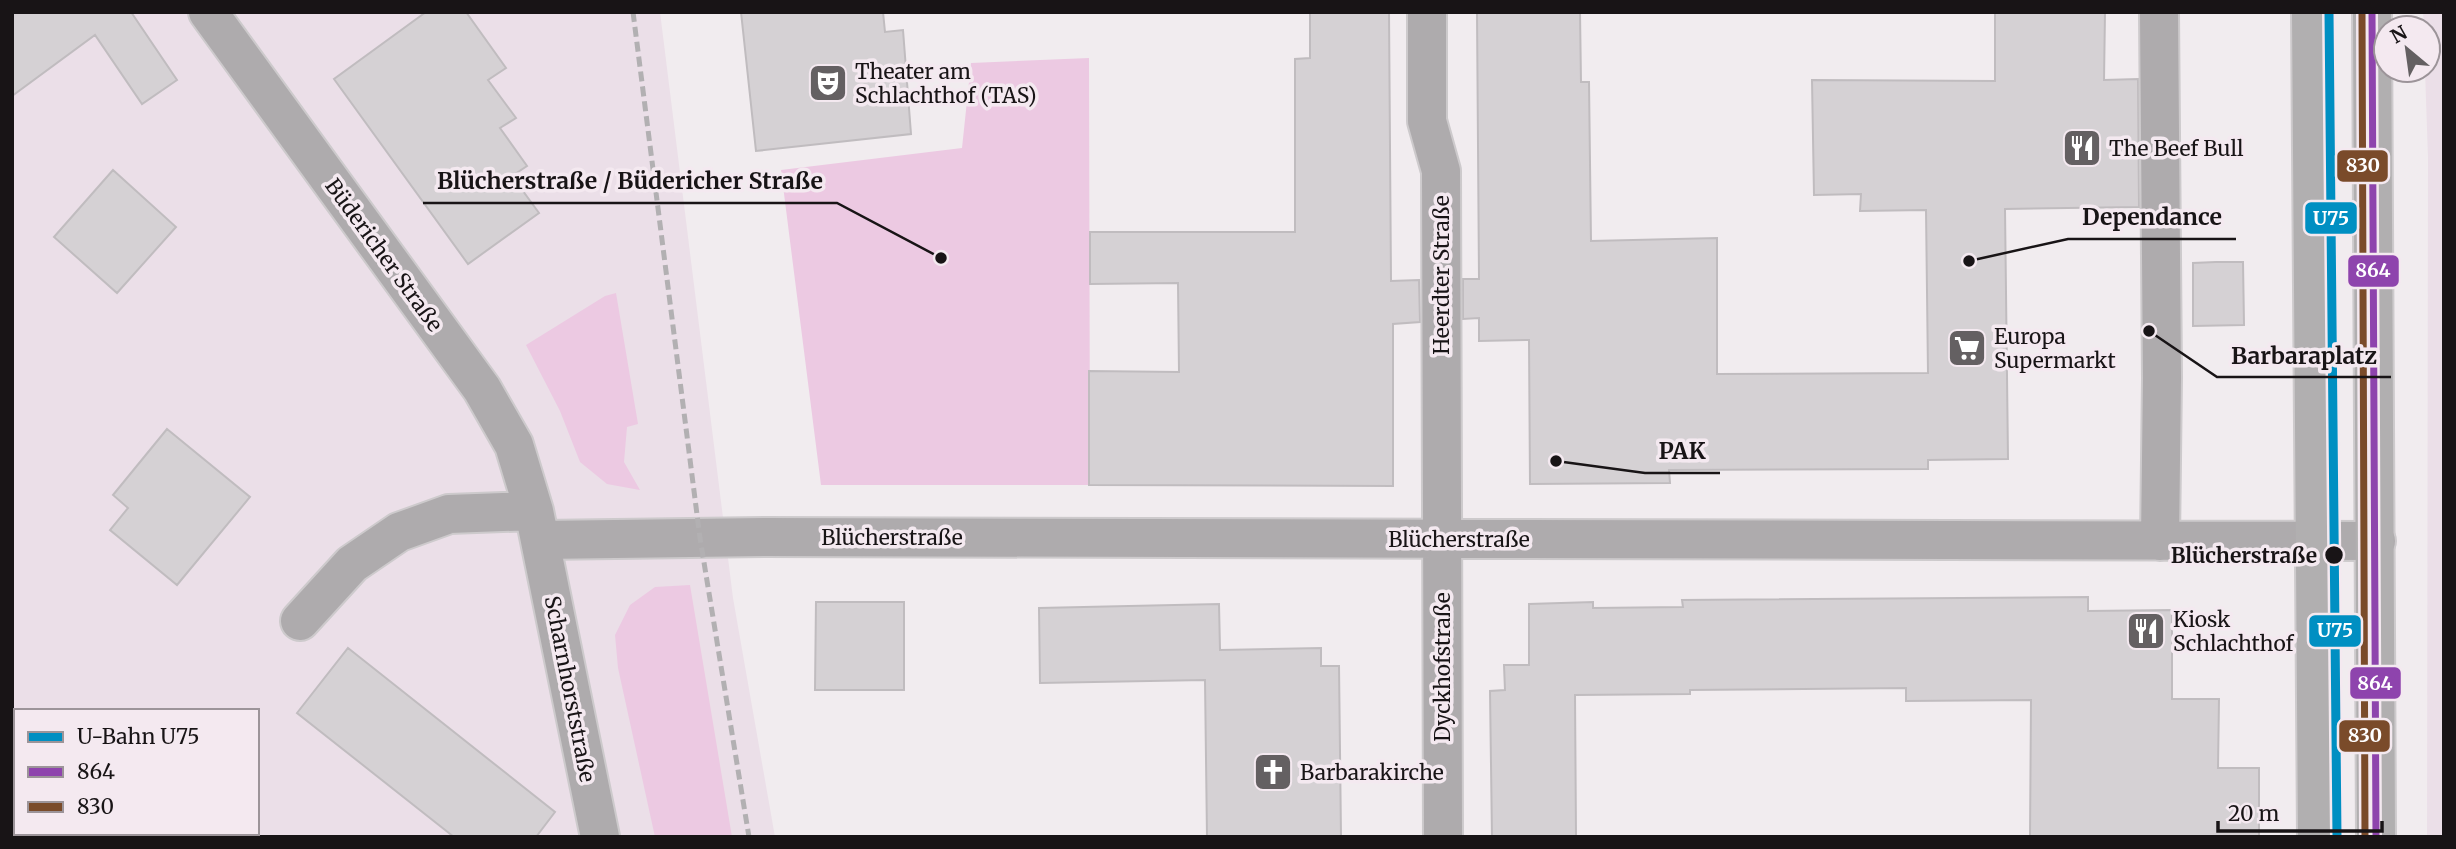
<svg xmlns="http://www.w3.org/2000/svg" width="2456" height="849" font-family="Merriweather,serif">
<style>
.built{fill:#ebdfe8;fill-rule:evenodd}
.green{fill:#ecc9e2}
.building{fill:#d5d1d4;stroke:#c0bcbf;stroke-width:2}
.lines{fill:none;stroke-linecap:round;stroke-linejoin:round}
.minor-casing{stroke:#cdcacc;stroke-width:42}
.major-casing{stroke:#cdcacc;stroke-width:42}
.minor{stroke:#aeabad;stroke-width:38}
.major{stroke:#b1afb0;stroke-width:38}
.rail{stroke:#b2b0b2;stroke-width:5;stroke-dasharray:10 5;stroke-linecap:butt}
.bus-1-casing{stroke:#f4e9f0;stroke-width:12}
.bus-2-casing{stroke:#f4e9f0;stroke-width:12}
.bus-1{stroke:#8e44ad;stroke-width:7}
.bus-2{stroke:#7a4b2a;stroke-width:7}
.metro-1-casing{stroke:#f4e9f0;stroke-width:14}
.metro-1{stroke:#008fc2;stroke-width:9}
.stop-dot{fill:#181416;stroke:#f4e9f0;stroke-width:2.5}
.labels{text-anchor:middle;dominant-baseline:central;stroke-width:7;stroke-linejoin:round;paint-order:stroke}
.poi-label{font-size:21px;fill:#181416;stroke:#f4e9f0;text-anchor:start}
.street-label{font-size:21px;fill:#181416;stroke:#f4e9f0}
.stop-label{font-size:21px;font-weight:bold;fill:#181416;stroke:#f4e9f0;text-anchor:end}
.leader{fill:none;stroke:#181416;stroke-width:2.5}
.callout-dot{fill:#181416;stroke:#f4e9f0;stroke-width:2.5}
.callout-label{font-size:23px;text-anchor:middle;font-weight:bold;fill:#181416;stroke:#f4e9f0;stroke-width:7;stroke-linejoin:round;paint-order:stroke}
.line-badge{stroke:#f4e9f0;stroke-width:2.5}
.badge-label{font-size:19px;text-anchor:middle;font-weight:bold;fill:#fff}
</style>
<rect width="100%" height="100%" fill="#f1ecef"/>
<path class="built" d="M 12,12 L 660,12 L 733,598 L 775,837 L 12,837 ZM 16,711 L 257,711 L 257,833 L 16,833 Z
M 2423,12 L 2444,12 L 2444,837 L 2427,837 L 2428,158 L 2425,70 L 2428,70 L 2428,28 L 2424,28 Z"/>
<path class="green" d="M 1089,58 L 1090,485 L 821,485 L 781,170 L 962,148 L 971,63 Z
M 616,293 L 638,424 L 627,427 L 624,462 L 640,490 L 607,484 L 580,462 L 560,411 L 526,345 L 605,296 Z
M 690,585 L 732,837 L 655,837 L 618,668 L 615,635 L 630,605 L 655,587 Z"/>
<path class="building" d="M 12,12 L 131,12 L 177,80 L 142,104 L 95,35 L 12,96 Z
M 426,12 L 466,12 L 506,68 L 488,80 L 516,118 L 500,128 L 527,166 L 512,176 L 539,213 L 468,264 L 334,79 Z
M 741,12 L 883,12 L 885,32 L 903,30 L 911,134 L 756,151 Z
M 1310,12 L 1389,12 L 1391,281 L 1419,280 L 1420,322 L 1393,324 L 1393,486 L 1089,485 L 1089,371 L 1179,372 L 1178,283 L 1090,284 L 1090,232 L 1295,232 L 1295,59 L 1310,58 Z
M 1477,12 L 1580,12 L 1581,82 L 1589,82 L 1591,241 L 1717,238 L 1717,374 L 1928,373 L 1926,210 L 1860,211 L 1861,194 L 1814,195 L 1812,80 L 1995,81 L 1995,12 L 2105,12 L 2104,80 L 2138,79 L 2139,207 L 2005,209 L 2008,459 L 1928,460 L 1928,469 L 1669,470 L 1670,483 L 1530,484 L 1529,340 L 1479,341 L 1479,318 L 1463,319 L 1463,279 L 1479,279 Z
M 113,170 L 176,227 L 117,293 L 54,237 Z
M 2216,262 L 2243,262 L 2244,325 L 2193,326 L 2193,263 Z
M 167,429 L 250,497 L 177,585 L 110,530 L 128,508 L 113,495 Z
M 2088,597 L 2088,611 L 2172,610 L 2172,699 L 2219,699 L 2218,768 L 2259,768 L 2259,837 L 2030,837 L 2031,700 L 1906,701 L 1906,688 L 1690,690 L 1690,694 L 1575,695 L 1576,837 L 1492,837 L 1490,691 L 1505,690 L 1504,665 L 1529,665 L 1529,604 L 1593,602 L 1593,608 L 1683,607 L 1682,600 Z
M 816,602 L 904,602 L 904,690 L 815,690 Z
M 1219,604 L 1220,650 L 1321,648 L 1321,666 L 1339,666 L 1341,837 L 1207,837 L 1205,680 L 1040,683 L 1039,608 Z
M 348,648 L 555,812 L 536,837 L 454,837 L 297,713 Z"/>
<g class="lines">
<g class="minor-casing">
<path id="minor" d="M 208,12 L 482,389 L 514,445 L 534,511 L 600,837
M 1427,12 L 1427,121 L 1441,171 L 1443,837
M 2159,12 L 2162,378 L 2160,541
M 541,540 L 764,537 L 2376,541
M 300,621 L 352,564 L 399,532 L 449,514 L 534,511"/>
</g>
<g class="major-casing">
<path id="major" d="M 2311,12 L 2317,837
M 2372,12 L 2376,837"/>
</g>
<use href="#minor" class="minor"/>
<use href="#major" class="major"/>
<path class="rail" d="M 633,12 L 700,538 L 749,837"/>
<g class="bus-1-casing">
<path id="bus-1" d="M 2372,12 L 2376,837"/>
</g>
<g class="bus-2-casing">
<path id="bus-2" d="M 2362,12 L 2365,837"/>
</g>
<use href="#bus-1" class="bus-1"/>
<use href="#bus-2" class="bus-2"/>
<g class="metro-1-casing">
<path id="metro-1" d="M 2329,12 L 2337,837"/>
</g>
<use href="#metro-1" class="metro-1"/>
</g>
<defs>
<g id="theatre-square" transform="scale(2.0125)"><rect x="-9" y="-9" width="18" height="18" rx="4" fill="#646062" stroke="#f4e9f0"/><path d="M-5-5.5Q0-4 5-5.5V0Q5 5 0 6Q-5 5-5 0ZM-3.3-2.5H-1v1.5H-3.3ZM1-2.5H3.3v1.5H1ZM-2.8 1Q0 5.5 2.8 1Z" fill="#fff"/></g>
<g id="restaurant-square" transform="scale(2.0125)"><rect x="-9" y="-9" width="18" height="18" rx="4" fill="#646062" stroke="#f4e9f0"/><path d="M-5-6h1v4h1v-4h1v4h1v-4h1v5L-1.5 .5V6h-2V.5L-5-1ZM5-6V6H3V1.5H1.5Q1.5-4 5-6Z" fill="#fff"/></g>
<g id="supermarket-square" transform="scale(2.0125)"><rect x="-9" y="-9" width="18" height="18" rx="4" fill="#646062" stroke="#f4e9f0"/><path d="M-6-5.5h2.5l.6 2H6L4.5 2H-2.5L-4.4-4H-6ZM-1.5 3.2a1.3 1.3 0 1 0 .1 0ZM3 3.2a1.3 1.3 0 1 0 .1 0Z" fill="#fff"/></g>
<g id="church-square" transform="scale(2.0125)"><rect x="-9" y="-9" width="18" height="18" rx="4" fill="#646062" stroke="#f4e9f0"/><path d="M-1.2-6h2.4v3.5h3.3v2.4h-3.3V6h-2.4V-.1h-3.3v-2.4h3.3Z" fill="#fff"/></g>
</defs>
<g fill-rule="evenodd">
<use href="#theatre-square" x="828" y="83"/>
<use href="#restaurant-square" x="2082" y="148"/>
<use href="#supermarket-square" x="1967" y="348"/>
<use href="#restaurant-square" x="2146" y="631"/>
<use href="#church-square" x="1273" y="772"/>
</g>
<circle class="stop-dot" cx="2334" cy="555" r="10"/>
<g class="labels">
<g class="poi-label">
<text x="855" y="71">Theater am<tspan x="855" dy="24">Schlachthof (TAS)</tspan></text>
<text x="2109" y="148">The Beef Bull</text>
<text x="1994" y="336">Europa<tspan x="1994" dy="24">Supermarkt</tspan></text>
<text x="2173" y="619">Kiosk<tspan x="2173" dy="24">Schlachthof</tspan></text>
<text x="1300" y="772">Barbarakirche</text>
</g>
<g class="street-label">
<text transform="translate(384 255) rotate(54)">Büdericher Straße</text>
<text transform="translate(1441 275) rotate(-90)">Heerdter Straße</text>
<text x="892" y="537">Blücherstraße</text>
<text x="1459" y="539">Blücherstraße</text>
<text transform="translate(1442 667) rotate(-90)">Dyckhofstraße</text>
<text transform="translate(570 689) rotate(79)">Scharnhorststraße</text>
</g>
<g class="stop-label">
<text x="2317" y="555">Blücherstraße</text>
</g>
</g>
<path class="leader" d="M941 258L837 203H423M1969 261L2068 239H2236M2149 331L2217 377H2391M1556 461L1645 473H1720"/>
<g class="callout-dot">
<circle cx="941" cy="258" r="7"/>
<circle cx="1969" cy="261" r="7"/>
<circle cx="2149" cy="331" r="7"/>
<circle cx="1556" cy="461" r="7"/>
</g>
<g class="callout-label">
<text x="630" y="189">Blücherstraße / Büdericher Straße</text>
<text x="2152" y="225">Dependance</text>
<text x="2304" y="364">Barbaraplatz</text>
<text x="1682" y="459">PAK</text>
</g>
<g class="line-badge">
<rect x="2336" y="149" width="53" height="34" rx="7" fill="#7a4b2a"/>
<rect x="2304" y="201" width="54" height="34" rx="7" fill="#008fc2"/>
<rect x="2347" y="254" width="53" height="34" rx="7" fill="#8e44ad"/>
<rect x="2308" y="614" width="54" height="34" rx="7" fill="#008fc2"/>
<rect x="2349" y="666" width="53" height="34" rx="7" fill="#8e44ad"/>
<rect x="2338" y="719" width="53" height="34" rx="7" fill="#7a4b2a"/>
</g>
<g class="badge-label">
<text x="2363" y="172">830</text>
<text x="2331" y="225">U75</text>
<text x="2373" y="277">864</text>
<text x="2335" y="637">U75</text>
<text x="2375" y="690">864</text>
<text x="2365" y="742">830</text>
</g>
<rect width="2456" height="849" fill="none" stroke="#181416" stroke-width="28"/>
<rect x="14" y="709" width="245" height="126" fill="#f4e9f0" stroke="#9c9499" stroke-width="2"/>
<rect x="28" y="732" width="35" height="10" fill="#008fc2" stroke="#9c9499" stroke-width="2"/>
<text x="77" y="744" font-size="21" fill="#181416">U-Bahn U75</text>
<rect x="28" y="767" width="35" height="10" fill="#8e44ad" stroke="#9c9499" stroke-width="2"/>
<text x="77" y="779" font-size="21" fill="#181416">864</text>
<rect x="28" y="802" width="35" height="10" fill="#7a4b2a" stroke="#9c9499" stroke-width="2"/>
<text x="77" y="814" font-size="21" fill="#181416">830</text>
<g transform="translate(2407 49) rotate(331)"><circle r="33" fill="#f4e9f0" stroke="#9c9499" stroke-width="2"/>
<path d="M0-5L12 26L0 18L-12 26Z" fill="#646062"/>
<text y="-10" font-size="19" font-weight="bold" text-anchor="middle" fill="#181416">N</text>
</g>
<path d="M2218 821v10h164v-10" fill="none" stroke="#181416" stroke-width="3.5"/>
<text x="2228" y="821" font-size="21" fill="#181416" stroke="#f4e9f0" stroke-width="5" paint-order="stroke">20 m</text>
</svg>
